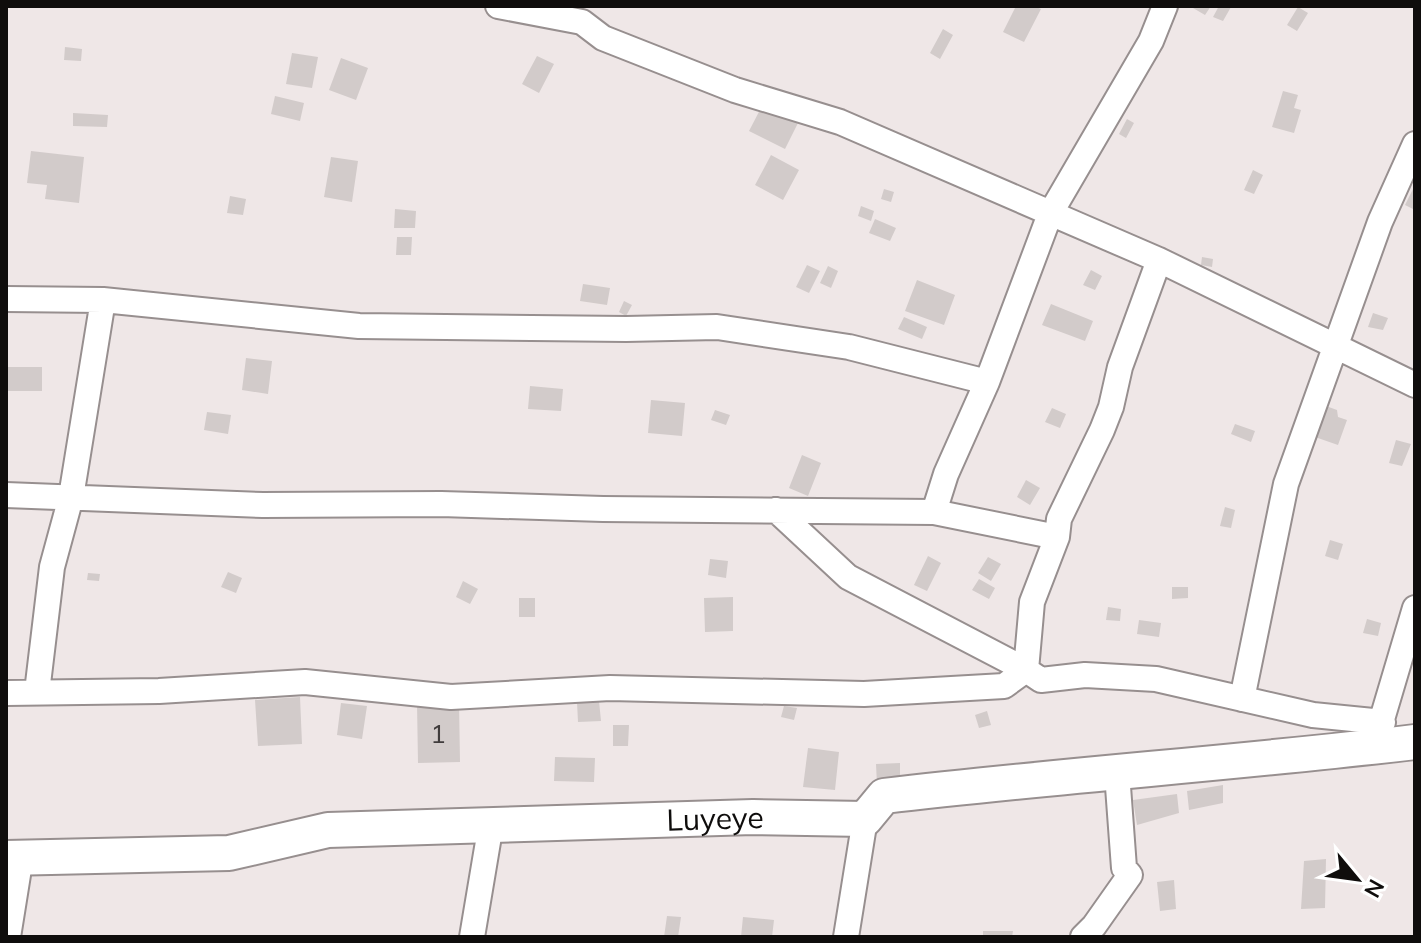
<svg xmlns="http://www.w3.org/2000/svg" width="1421" height="943" font-family="Mulish,sans-serif">
<style>
.building{fill:#d2cbca}
.lines{fill:none;stroke-linecap:round;stroke-linejoin:round}
.street-casing{stroke:#978f8f;stroke-width:28}
.secondary-casing{stroke:#978f8f;stroke-width:38}
.street{stroke:#fff;stroke-width:24}
.secondary{stroke:#fff;stroke-width:34}
.labels{text-anchor:middle;dominant-baseline:central;stroke-width:7;stroke-linejoin:round;paint-order:stroke}
.number-label{font-size:26px;fill:#403c3c}
.street-label{font-size:30px;fill:#0f0d0c;stroke:#fff}
</style>
<rect width="100%" height="100%" fill="#efe7e7"/>
<path class="building" d="M 1016,6 L 1034,6 L 1041,9 L 1024,42 L 1003,32 Z
M 1194,6 L 1211,6 L 1205,15 L 1193,8 Z
M 1219,6 L 1231,7 L 1223,21 L 1213,17 Z
M 1298,7 L 1308,13 L 1297,31 L 1287,25 Z
M 943,29 L 953,35 L 940,59 L 930,53 Z
M 65,47 L 82,49 L 81,61 L 64,60 Z
M 292,53 L 318,57 L 312,88 L 286,84 Z
M 537,56 L 554,64 L 539,93 L 522,84 Z
M 341,58 L 368,68 L 356,100 L 329,90 Z
M 1283,91 L 1298,95 L 1294,108 L 1301,110 L 1294,133 L 1272,127 Z
M 275,96 L 304,103 L 300,121 L 271,114 Z
M 762,106 L 798,123 L 785,149 L 749,131 Z
M 73,113 L 108,115 L 107,127 L 73,126 Z
M 1127,119 L 1134,123 L 1126,138 L 1119,134 Z
M 31,151 L 84,157 L 79,203 L 45,199 L 47,185 L 27,183 Z
M 771,155 L 799,170 L 783,200 L 755,185 Z
M 331,157 L 358,161 L 352,202 L 324,197 Z
M 1253,170 L 1263,175 L 1254,194 L 1244,190 Z
M 1415,185 L 1415,210 L 1405,205 Z
M 884,189 L 894,192 L 891,202 L 881,199 Z
M 230,196 L 246,199 L 243,215 L 227,213 Z
M 861,206 L 874,211 L 871,221 L 858,216 Z
M 395,209 L 416,211 L 415,228 L 394,228 Z
M 875,219 L 896,228 L 890,241 L 869,233 Z
M 397,237 L 412,237 L 411,255 L 396,255 Z
M 1202,257 L 1213,259 L 1212,267 L 1201,265 Z
M 807,265 L 820,271 L 809,293 L 796,287 Z
M 828,266 L 838,271 L 831,288 L 820,283 Z
M 1091,270 L 1102,276 L 1095,290 L 1083,285 Z
M 917,280 L 955,295 L 944,325 L 905,311 Z
M 583,284 L 610,288 L 607,305 L 580,301 Z
M 624,301 L 632,305 L 626,316 L 619,312 Z
M 1051,304 L 1093,321 L 1085,341 L 1042,325 Z
M 1373,313 L 1388,318 L 1383,330 L 1368,327 Z
M 904,317 L 927,327 L 922,339 L 898,329 Z
M 246,358 L 272,361 L 268,394 L 242,390 Z
M 6,367 L 42,367 L 42,391 L 6,391 Z
M 530,386 L 563,389 L 561,411 L 528,409 Z
M 651,400 L 685,403 L 682,436 L 648,433 Z
M 1326,406 L 1337,410 L 1338,417 L 1347,420 L 1338,445 L 1315,437 Z
M 1052,408 L 1066,414 L 1060,428 L 1045,422 Z
M 715,410 L 730,415 L 726,425 L 711,420 Z
M 207,412 L 231,415 L 228,434 L 204,430 Z
M 1235,424 L 1255,431 L 1251,442 L 1231,434 Z
M 1396,440 L 1411,444 L 1402,466 L 1389,463 Z
M 802,455 L 821,463 L 808,496 L 789,488 Z
M 1026,480 L 1040,488 L 1030,505 L 1017,497 Z
M 1225,507 L 1235,510 L 1231,528 L 1220,526 Z
M 1330,540 L 1343,544 L 1338,560 L 1325,556 Z
M 928,556 L 941,563 L 927,591 L 914,585 Z
M 988,557 L 1001,564 L 991,581 L 978,573 Z
M 710,559 L 728,561 L 726,578 L 708,575 Z
M 228,572 L 242,578 L 236,593 L 221,587 Z
M 88,573 L 100,574 L 99,581 L 87,580 Z
M 979,579 L 995,588 L 989,599 L 972,590 Z
M 463,581 L 478,589 L 470,604 L 456,597 Z
M 1172,587 L 1188,587 L 1188,598 L 1172,599 Z
M 733,597 L 733,631 L 705,632 L 704,598 Z
M 519,598 L 535,598 L 535,617 L 519,617 Z
M 1108,607 L 1121,609 L 1120,621 L 1106,620 Z
M 1367,619 L 1381,623 L 1378,636 L 1363,633 Z
M 1139,620 L 1161,623 L 1159,637 L 1137,634 Z
M 300,697 L 302,744 L 258,746 L 255,700 Z
M 599,701 L 601,721 L 578,722 L 577,702 Z
M 459,702 L 460,762 L 418,763 L 417,703 Z
M 341,703 L 367,706 L 362,739 L 337,735 Z
M 784,706 L 797,708 L 794,720 L 781,717 Z
M 987,711 L 991,725 L 979,728 L 975,715 Z
M 613,725 L 629,725 L 628,746 L 613,746 Z
M 808,748 L 839,752 L 835,790 L 803,787 Z
M 555,757 L 595,758 L 594,782 L 554,781 Z
M 900,763 L 900,784 L 877,785 L 876,764 Z
M 1223,785 L 1223,803 L 1189,810 L 1187,791 Z
M 1177,794 L 1179,813 L 1137,825 L 1133,800 Z
M 1326,859 L 1325,908 L 1301,909 L 1304,861 Z
M 1174,880 L 1176,909 L 1160,911 L 1157,882 Z
M 667,916 L 681,917 L 678,937 L 664,937 Z
M 743,917 L 774,920 L 772,937 L 741,937 Z
M 983,931 L 1013,931 L 1012,937 L 983,937 Z"/>
<g class="lines">
<g class="street-casing">
<path id="street" d="M 498,6 L 582,22 L 603,38 L 735,90 L 840,122 L 1159,260 L 1415,385
M 6,299 L 103,300 L 359,326 L 626,329 L 717,327 L 849,347 L 987,382
M 6,495 L 263,505 L 441,504 L 603,509 L 934,512 L 1057,537
M 776,510 L 848,577 L 1026,670 L 1032,602 L 1057,537 L 1059,519 L 1102,430 L 1111,407 L 1120,367 L 1159,260
M 934,512 L 946,474 L 987,382 L 1050,214 L 1151,41 L 1165,6
M 37,692 L 52,567 L 71,497 L 103,300
M 6,693 L 159,691 L 305,682 L 451,697 L 610,688 L 864,694 L 1004,686 L 1026,670 L 1041,680 L 1085,675 L 1156,679 L 1313,715 L 1383,722
M 1242,699 L 1286,484 L 1380,222 L 1415,144
M 1377,736 L 1415,608
M 8,937 L 21,856
M 472,937 L 491,824
M 846,937 L 865,819
M 1083,937 L 1094,926 L 1130,875 L 1124,868 L 1117,773"/>
</g>
<g class="secondary-casing">
<g id="secondary">
<path id="s1" d="M 6,858 L 229,853 L 328,830 L 753,817 L 865,819 L 884,796 C 1061,775 1238,763 1415,742"/>
</g>
</g>
<use href="#street" class="street"/>
<use href="#secondary" class="secondary"/>
</g>
<g class="labels">
<g class="number-label">
<text x="438" y="733">1</text>
</g>
<g class="street-label">
<text stroke="none"><textPath href="#s1" startOffset="712">Luyeye</textPath></text>
</g>
</g>
<rect width="1421" height="943" fill="none" stroke="#0f0d0c" stroke-width="16"/>
<g transform="translate(1357 879) rotate(119)" stroke="#ffffff" stroke-width="6" paint-order="stroke">
<path d="M0-6L14 30L0 20L-14 30Z" fill="#0f0d0c"/>
<text y="-12" font-size="22" font-weight="bold" text-anchor="middle" fill="#0f0d0c">N</text>
</g>
</svg>
